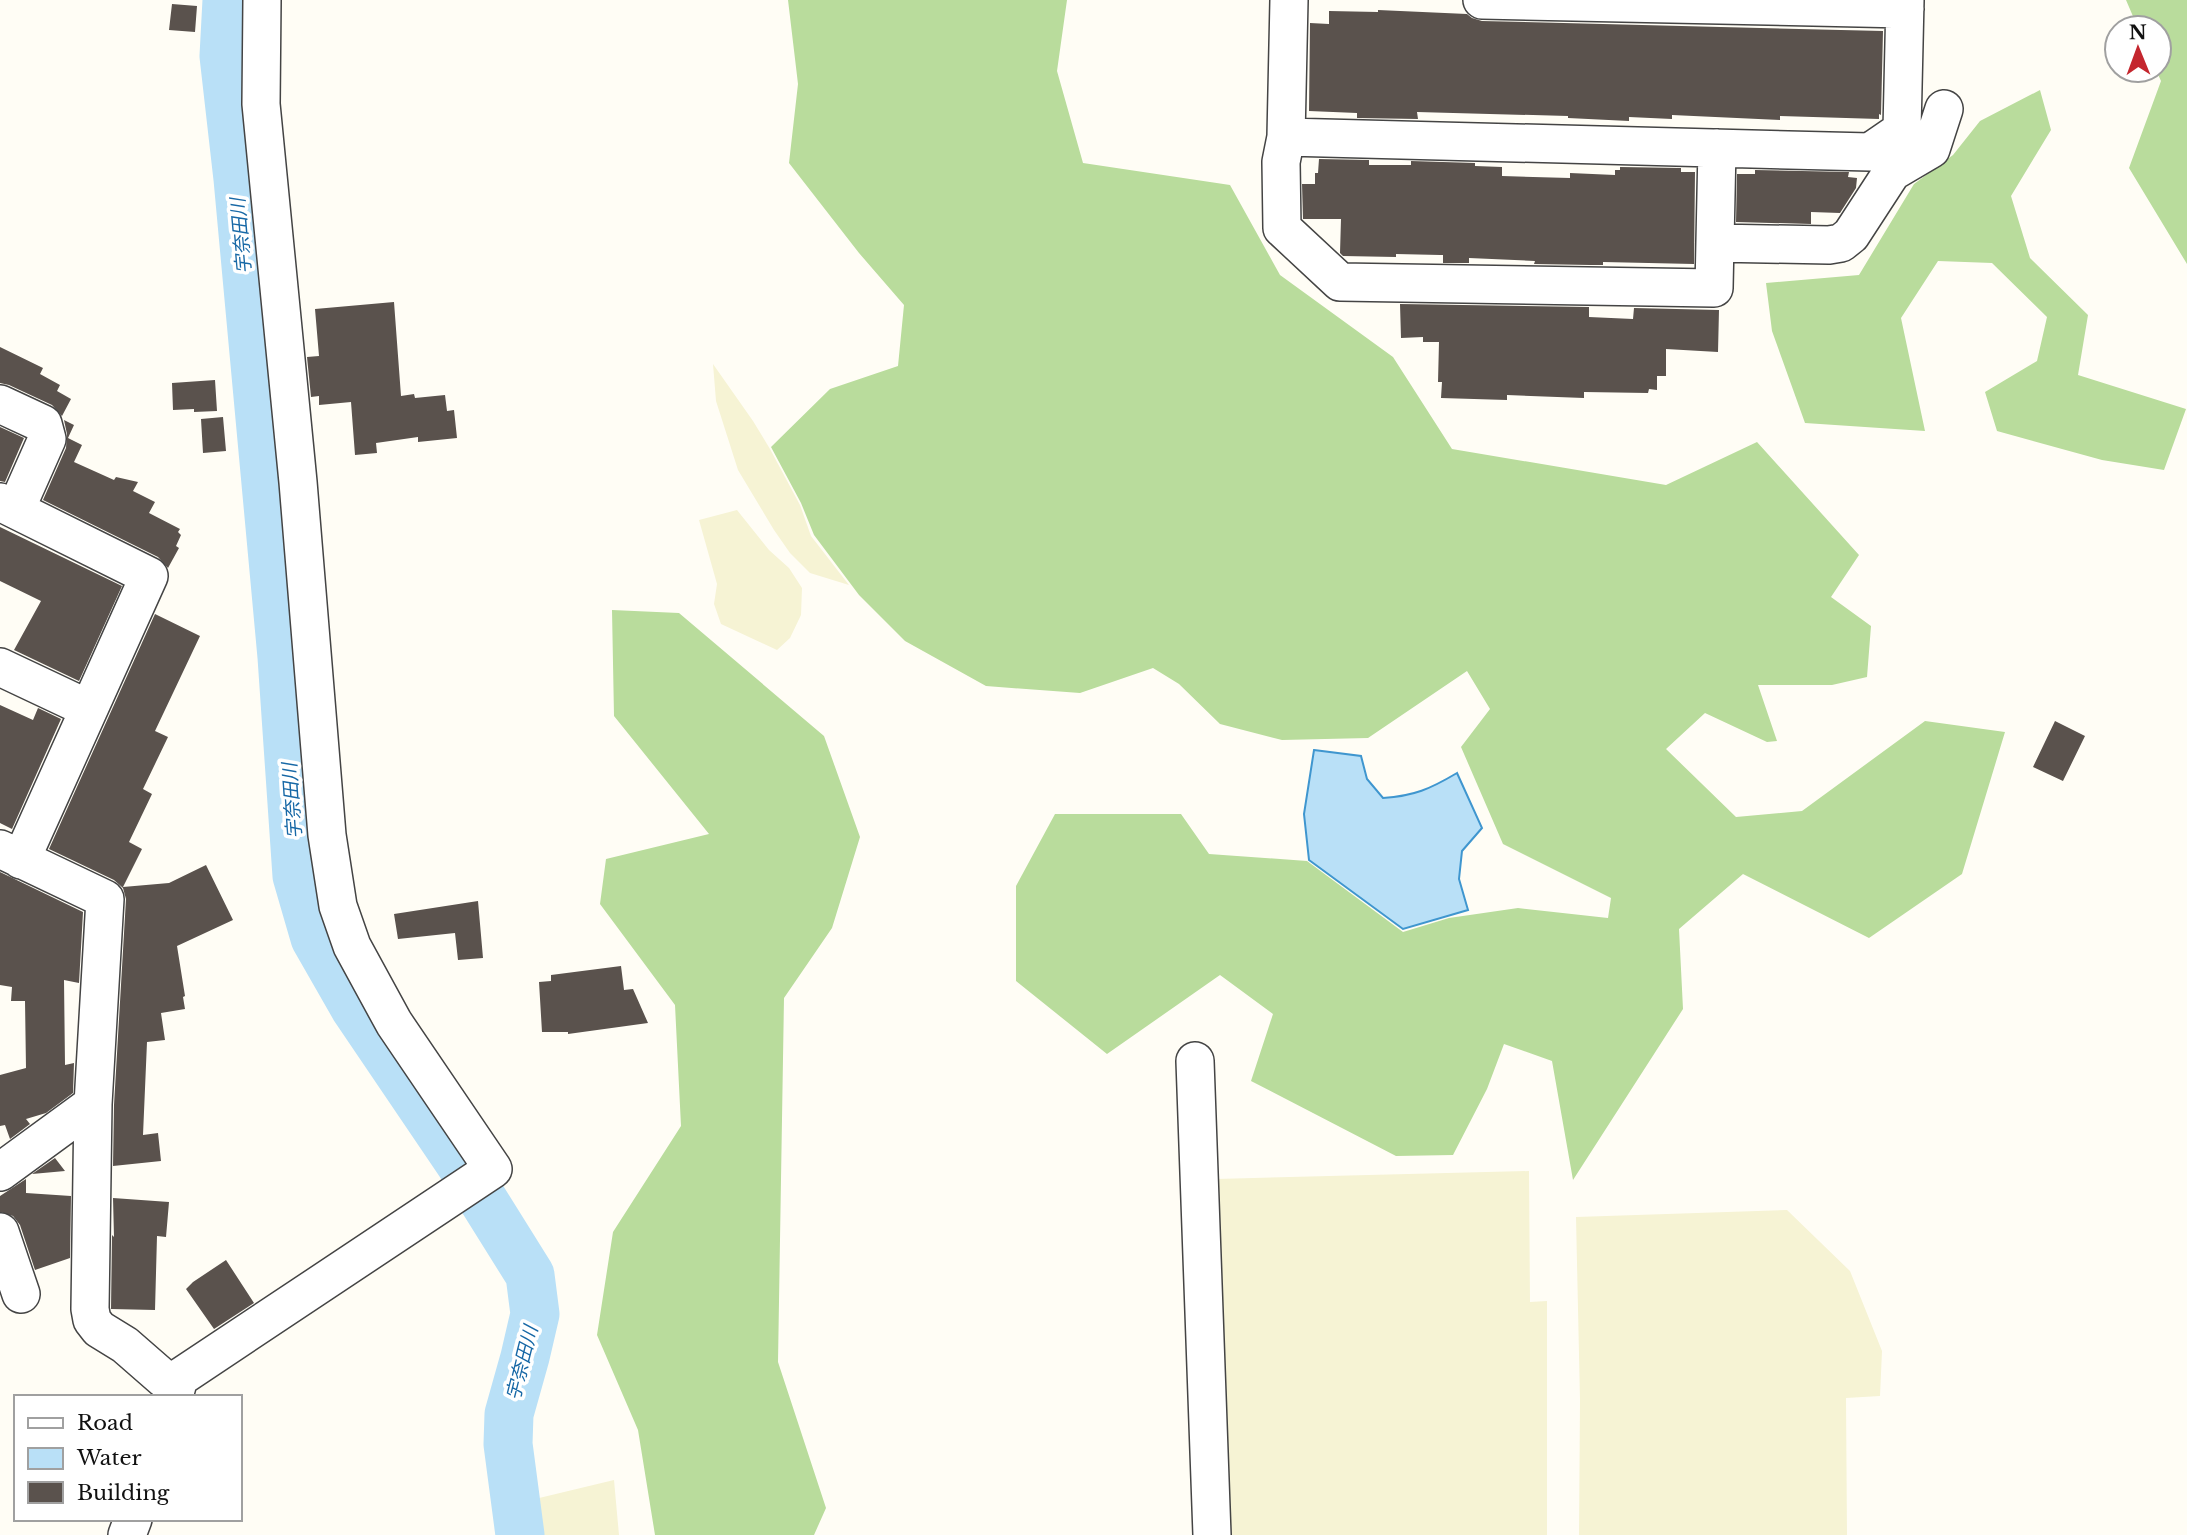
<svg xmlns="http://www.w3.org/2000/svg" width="2187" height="1535" font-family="'Libre Baskerville','Noto Sans JP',serif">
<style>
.farmland{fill:#f6f3d4}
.forest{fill:#b9dc9c}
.water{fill:#b9e0f7;stroke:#3f96cf;stroke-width:2}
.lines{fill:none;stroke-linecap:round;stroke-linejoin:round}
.river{stroke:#b9e0f7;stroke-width:49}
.building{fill:#5a524d}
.minor-casing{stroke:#444;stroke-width:40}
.minor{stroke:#fff;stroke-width:37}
.labels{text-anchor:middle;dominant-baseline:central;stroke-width:7;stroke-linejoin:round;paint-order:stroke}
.water-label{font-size:19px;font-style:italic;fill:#1768a6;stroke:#fff}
</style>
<rect width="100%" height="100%" fill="#fffdf5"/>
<path class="farmland" d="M 713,364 L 753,421 L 770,449 L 800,505 L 811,536 L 849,585 L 810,573 L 790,553 L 774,530 L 738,470 L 716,401 Z
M 737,510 L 769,550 L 789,568 L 802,588 L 801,615 L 790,638 L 777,650 L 721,624 L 714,604 L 717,584 L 699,520 Z
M 1529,1171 L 1530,1302 L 1547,1301 L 1547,1535 L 1227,1535 L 1216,1179 Z
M 1787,1210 L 1850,1271 L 1882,1351 L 1880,1396 L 1846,1398 L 1847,1535 L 1579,1535 L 1580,1400 L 1576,1217 Z
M 614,1480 L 619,1535 L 540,1535 L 535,1499 Z"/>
<path class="forest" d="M 788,0 L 1067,0 L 1057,71 L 1083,163 L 1230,185 L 1280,275 L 1393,357 L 1452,449 L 1666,485 L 1757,442 L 1859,555 L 1831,597 L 1871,626 L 1867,677 L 1832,685 L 1758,685 L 1777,741 L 1767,742 L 1705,713 L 1666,749 L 1736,817 L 1802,811 L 1925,721 L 2005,732 L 1962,874 L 1869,938 L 1743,874 L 1679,929 L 1683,1009 L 1573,1180 L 1552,1061 L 1504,1044 L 1487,1089 L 1453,1155 L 1396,1156 L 1251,1081 L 1273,1014 L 1220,975 L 1107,1054 L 1016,981 L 1016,886 L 1055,814 L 1181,814 L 1209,854 L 1307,861 L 1403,932 L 1449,918 L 1518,908 L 1608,918 L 1611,898 L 1503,844 L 1461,747 L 1490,709 L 1467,671 L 1368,738 L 1282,740 L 1220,724 L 1179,684 L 1153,668 L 1080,693 L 986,686 L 905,641 L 859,595 L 814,535 L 801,503 L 771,447 L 830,389 L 898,366 L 904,305 L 859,253 L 789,163 L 798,84 Z
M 2126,0 L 2187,0 L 2187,264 L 2129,168 L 2161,81 L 2156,70 L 2159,70 L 2159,28 L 2138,28 Z
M 2040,90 L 2051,130 L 2011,196 L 2030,258 L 2088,315 L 2078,375 L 2186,409 L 2164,470 L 2102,460 L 1997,431 L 1985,392 L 2037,361 L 2047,317 L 1992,263 L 1938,261 L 1901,318 L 1925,431 L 1805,423 L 1772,331 L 1766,283 L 1859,275 L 1914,184 L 1953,155 L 1980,121 Z
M 612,610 L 679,613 L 824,736 L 860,837 L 832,928 L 784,998 L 778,1362 L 826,1508 L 814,1535 L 655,1535 L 638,1430 L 597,1335 L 613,1232 L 681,1126 L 675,1005 L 600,904 L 606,859 L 709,834 L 614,716 Z"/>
<path class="water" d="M 1314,750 L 1361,756 L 1367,779 L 1383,798 C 1414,796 1430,789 1457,773 L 1482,828 L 1462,851 L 1459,879 L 1468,910 L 1403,929 L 1309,860 L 1304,814 Z"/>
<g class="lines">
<path class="river" d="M 227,0 L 224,56 L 238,179 L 282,657 L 297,876 L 315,938 L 355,1008 L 460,1163 L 530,1275 L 535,1314 L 525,1357 L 509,1414 L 508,1444 L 520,1535"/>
</g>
<path class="building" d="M 172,4 L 197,6 L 195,32 L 169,30 Z
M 1378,10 L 1467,14 L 1472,18 L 1482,21 L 1883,31 L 1881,115 L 1879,114 L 1879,119 L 1780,116 L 1780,120 L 1672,115 L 1672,119 L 1629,117 L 1629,121 L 1568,118 L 1568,116 L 1417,112 L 1418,119 L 1357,118 L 1357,113 L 1309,111 L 1310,23 L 1329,24 L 1329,11 L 1378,12 Z
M 1319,159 L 1369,160 L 1369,165 L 1411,165 L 1411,161 L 1475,163 L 1475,166 L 1502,167 L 1502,176 L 1570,178 L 1570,173 L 1615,175 L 1615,170 L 1620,170 L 1620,167 L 1681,168 L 1681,172 L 1695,172 L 1694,264 L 1603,262 L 1603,265 L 1590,265 L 1534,264 L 1535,261 L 1469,258 L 1469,263 L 1443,263 L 1443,255 L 1440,255 L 1396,254 L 1396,257 L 1343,256 L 1340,253 L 1341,219 L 1303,219 L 1302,184 L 1315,184 L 1315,173 L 1318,173 Z
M 1755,170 L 1849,172 L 1848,177 L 1857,178 L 1856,188 L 1840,213 L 1811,212 L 1811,224 L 1736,222 L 1737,174 L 1755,174 Z
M 394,302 L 401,396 L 414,394 L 415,398 L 445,395 L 447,411 L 454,410 L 457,438 L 418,442 L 418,437 L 376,443 L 377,453 L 355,455 L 351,402 L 319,405 L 319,396 L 311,397 L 307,357 L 319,356 L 315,309 Z
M 1400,304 L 1589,307 L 1589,317 L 1633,319 L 1634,308 L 1719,310 L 1718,352 L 1666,349 L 1666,376 L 1657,376 L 1657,390 L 1649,389 L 1648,393 L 1584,392 L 1584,398 L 1507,395 L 1507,400 L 1441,398 L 1442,382 L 1438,382 L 1439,342 L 1423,342 L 1423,337 L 1401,338 Z
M 0,347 L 43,368 L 40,374 L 60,385 L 57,391 L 71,399 L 62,416 L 52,405 L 9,385 L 0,383 Z
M 215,380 L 217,411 L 194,412 L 194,409 L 173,410 L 172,383 Z
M 223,417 L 226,451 L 203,453 L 201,419 Z
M 64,420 L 74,425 L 68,438 L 82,445 L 74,462 L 114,480 L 116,477 L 138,482 L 133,491 L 155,502 L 149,513 L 180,529 L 178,532 L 181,535 L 176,546 L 179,548 L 168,568 L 158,557 L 43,500 L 66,448 L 67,434 Z
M 0,427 L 24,438 L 5,482 L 0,481 Z
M 0,527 L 122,586 L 79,681 L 14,650 L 41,601 L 0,581 Z
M 155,614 L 200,636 L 155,731 L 168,737 L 143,789 L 152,794 L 129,842 L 142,849 L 123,887 L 169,883 L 206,865 L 233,920 L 177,946 L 185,996 L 183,997 L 185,1009 L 161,1013 L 165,1040 L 147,1042 L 143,1135 L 158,1133 L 161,1161 L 113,1166 L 114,1105 L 126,899 L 123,888 L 114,880 L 49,849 Z
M 0,705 L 33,720 L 38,708 L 61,719 L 12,829 L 0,823 Z
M 2055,721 L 2085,736 L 2063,781 L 2033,767 Z
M 0,872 L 83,912 L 79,983 L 64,980 L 65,1065 L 74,1063 L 73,1093 L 46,1113 L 26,1119 L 30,1124 L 10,1139 L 5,1125 L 0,1126 L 0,1075 L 26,1068 L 25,1001 L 11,1001 L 12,987 L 0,985 Z
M 478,901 L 483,958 L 458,960 L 455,933 L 398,939 L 394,914 Z
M 621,966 L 624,990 L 633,989 L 648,1023 L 568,1034 L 568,1032 L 542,1032 L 539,982 L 551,981 L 551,975 Z
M 55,1158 L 65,1171 L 32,1174 Z
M 26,1179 L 26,1193 L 71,1196 L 70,1258 L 35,1270 L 20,1225 L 13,1216 L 0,1212 L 0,1196 Z
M 113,1198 L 169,1202 L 166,1237 L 157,1236 L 155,1310 L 111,1309 L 112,1235 L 114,1237 Z
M 226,1260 L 254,1303 L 214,1329 L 186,1289 L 193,1282 Z"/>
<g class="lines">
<g class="minor-casing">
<path id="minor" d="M 1289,0 L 1286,137 L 1281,162 L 1282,228 L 1340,282 L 1714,288 L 1717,148
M 1482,0 L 1905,9
M 1286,137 L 1870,152 L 1902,130 L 1905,0
M 1715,243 L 1829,245 L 1841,243 L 1851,235 L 1892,172 L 1931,149 L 1944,109
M 0,404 L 43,424 L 47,439 L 16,509
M 0,502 L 149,576 L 21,860
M 0,667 L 89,709
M 0,849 L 105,899 L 93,1104 L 90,1309 L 92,1320 L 99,1329 L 125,1345 L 164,1379 L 177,1383
M 1195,1061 L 1212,1535
M 0,1172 L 93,1104
M 0,1232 L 21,1294
M 174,1397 L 179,1378 L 493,1169 L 394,1023 L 352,946 L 338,906 L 327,835 L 298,482 L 261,104 L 262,0
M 127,1535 L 133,1519"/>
</g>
<use href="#minor" class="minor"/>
</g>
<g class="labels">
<g class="water-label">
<text transform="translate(241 236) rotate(-95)">宇奈田川</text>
<text transform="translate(292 801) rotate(-94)">宇奈田川</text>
<text transform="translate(522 1363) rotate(-76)">宇奈田川</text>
</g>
</g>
<rect x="14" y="1395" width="228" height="126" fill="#ffffff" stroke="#a0a0a0" stroke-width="2"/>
<rect x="28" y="1418" width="35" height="10" fill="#ffffff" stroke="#a0a0a0" stroke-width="2"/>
<text x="77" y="1430" font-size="21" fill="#111111">Road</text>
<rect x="28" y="1448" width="35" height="21" fill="#b9e0f7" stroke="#a0a0a0" stroke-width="2"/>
<text x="77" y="1465" font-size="21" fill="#111111">Water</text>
<rect x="28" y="1482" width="35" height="21" fill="#5a524d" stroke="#a0a0a0" stroke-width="2"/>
<text x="77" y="1500" font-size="21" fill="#111111">Building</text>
<g transform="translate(2138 49) rotate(359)"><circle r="33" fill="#ffffff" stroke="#a0a0a0" stroke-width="2"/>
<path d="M0-5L12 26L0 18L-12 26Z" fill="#c4262e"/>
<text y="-10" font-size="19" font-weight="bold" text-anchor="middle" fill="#111111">N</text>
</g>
</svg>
